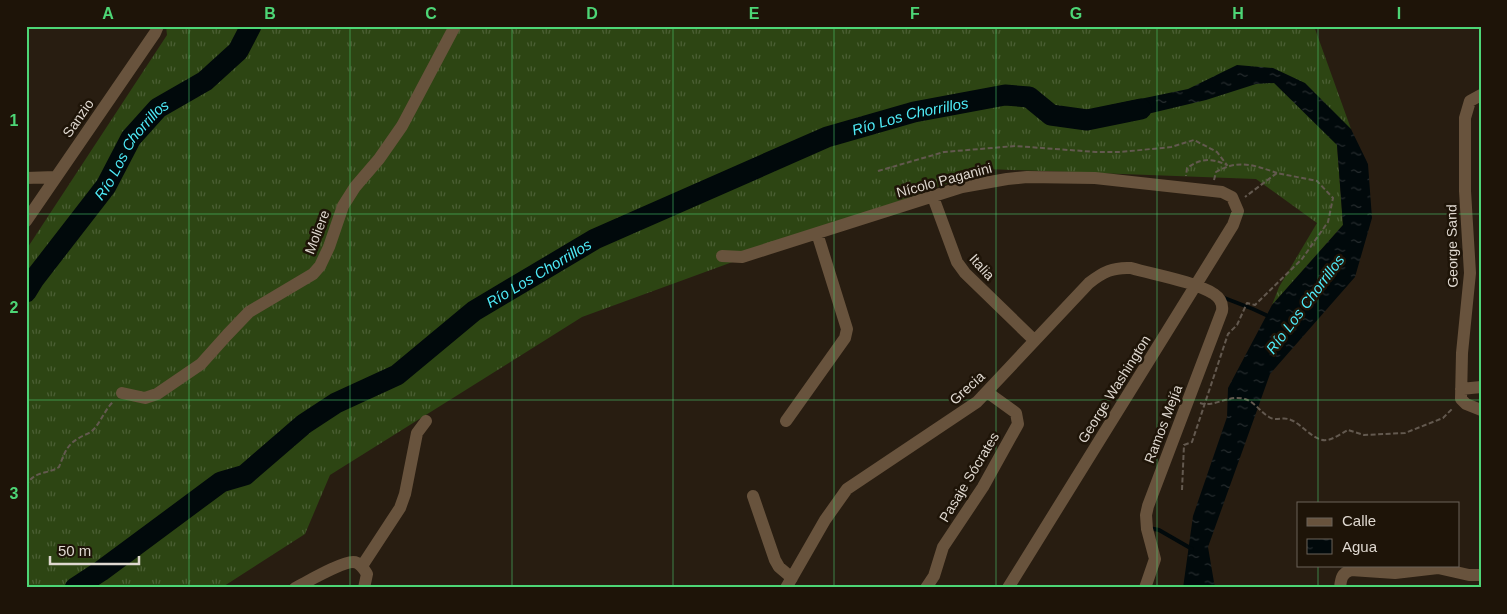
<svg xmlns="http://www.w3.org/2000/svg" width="1507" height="614" font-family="Arial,sans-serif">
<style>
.grass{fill:url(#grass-tufts)}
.water{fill:url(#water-ripples)}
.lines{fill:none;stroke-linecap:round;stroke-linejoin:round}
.stream{stroke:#01090b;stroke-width:4}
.river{stroke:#01090b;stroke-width:21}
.path{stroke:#63594f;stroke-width:2;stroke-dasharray:5 2.5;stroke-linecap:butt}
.minor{stroke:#68533d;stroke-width:12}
.grid{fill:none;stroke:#4dd676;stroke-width:1;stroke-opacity:0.55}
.labels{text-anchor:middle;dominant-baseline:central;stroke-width:5;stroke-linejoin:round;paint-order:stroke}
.street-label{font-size:14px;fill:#dfd8d0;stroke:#1e1408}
.water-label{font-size:15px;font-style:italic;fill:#4eeaf7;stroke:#1e1408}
.neatline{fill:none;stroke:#4dd676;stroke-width:2}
.grid-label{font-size:16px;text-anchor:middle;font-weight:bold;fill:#4dd676}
</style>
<defs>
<pattern id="grass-tufts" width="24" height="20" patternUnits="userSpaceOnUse" patternTransform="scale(1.25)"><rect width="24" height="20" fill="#2d4513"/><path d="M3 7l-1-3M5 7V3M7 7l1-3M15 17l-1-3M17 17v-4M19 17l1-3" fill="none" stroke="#4b5f34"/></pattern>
<pattern id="water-ripples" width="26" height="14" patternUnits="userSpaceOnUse" patternTransform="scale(1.25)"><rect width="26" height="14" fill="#01090b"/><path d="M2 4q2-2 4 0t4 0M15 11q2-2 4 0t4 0" fill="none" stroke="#262c2e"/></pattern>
</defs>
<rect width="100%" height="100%" fill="#281d11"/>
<path class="grass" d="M 166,26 L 1314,26 L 1351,129 L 1337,145 L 1343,225 L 1272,305 L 1279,287 L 1317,223 L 1256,179 L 987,169 L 582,317 L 330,475 L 305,534 L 221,588 L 26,588 L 26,250 L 167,35 Z"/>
<path class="water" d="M 1237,65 L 1273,68 L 1305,83 L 1351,129 L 1368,164 L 1372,218 L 1355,277 L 1270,374 L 1208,547 L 1215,588 L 1183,588 L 1193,516 L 1227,417 L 1228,388 L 1272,305 L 1343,225 L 1337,145 L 1274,83 L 1256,84 L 1206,100 L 1114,122 L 1111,105 L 1188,89 Z"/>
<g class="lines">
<path class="stream" d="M 1222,297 L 1253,309 L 1266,315
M 1149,528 L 1159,530 L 1192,549"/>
<g class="river">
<path id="s1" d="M 26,292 L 34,279 L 106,186 L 131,138 L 158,108 L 205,81 L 238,51 L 251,26"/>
<path id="s2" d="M 75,588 L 101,571 L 221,482 L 245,475 L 304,424 L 336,403 L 397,375 L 474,311 L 595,239 L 827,137 L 914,112 L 1005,95 L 1029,97 L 1051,115 L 1087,120 L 1141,109"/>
</g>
<path class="path" d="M 878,171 L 944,152 L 1015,146 L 1096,152 L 1121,152 L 1171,147 L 1194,140 L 1217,152 L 1227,165 C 1211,158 1201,158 1187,168 L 1186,176
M 1214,180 L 1216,172 C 1238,159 1254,165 1277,173
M 1200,403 C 1214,408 1229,394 1245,399 C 1255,402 1260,412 1269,417 C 1277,422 1282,416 1291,420 C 1302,424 1314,442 1327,440 C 1334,439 1342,433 1348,430 L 1364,435 L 1405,433 L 1443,418 L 1453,408
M 26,486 C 34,470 47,475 59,467 C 64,455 66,445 79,438 C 83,435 89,434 93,430 C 101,422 105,409 114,401
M 1182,490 L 1184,445 L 1192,442 L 1228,334 L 1237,325 L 1247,303 L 1255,305 L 1302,259 L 1328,222 L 1333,198 L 1317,181 L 1277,173 L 1245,197"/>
<path class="minor" d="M 1481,95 L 1470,101 L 1465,118 L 1465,191 L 1470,273 L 1462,353 L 1461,399 L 1466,404 L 1481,410
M 26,178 L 55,177
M 933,197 L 957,262 L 965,273 L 1034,340
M 26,221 L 155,33 L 158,26
M 722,256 L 742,257 L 962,187 L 1007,179 L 1027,177 L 1095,178 L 1222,192 L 1232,197 L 1238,211 L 1233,225 L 1008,588
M 1461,389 L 1481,387
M 122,393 L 145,398 L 157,394 L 201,364 L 227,335 L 249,312 L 313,274 L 320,266 L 329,247 L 343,206 L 355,187 L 379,159 L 402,126 L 455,26
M 786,421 L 845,338 L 847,329 L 817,233
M 753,496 L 775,560 L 779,567 L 792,578
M 362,566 L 400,508 L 405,494 L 417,433 L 426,421
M 295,588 C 307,582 341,562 353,562 C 360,562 364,569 367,574 L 364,588
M 786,588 L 825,520 L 847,489 L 977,402 L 1089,283 C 1103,272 1113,267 1131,268 C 1155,275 1193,281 1214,294 C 1220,298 1223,304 1222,311 L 1148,506 L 1146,515 L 1147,529 L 1155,559 L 1145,588
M 926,588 L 934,576 L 943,547 L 983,487 L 1018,424 L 1016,413 L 987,392
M 1340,588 C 1341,578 1342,573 1351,570 L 1395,573 L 1438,568 L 1469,575 L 1481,575"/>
</g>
<path class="grid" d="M 189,26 L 189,588M 350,26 L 350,588M 512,26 L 512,588M 673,26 L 673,588M 834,26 L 834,588M 996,26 L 996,588M 1157,26 L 1157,588M 1318,26 L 1318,503M 26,214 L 1481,214M 26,400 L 1481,400M 1318,565 L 1318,588"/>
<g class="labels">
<g class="street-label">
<text transform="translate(78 118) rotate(-55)">Sanzio</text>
<text transform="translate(944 180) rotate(-15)">Nícolo Paganini</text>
<text transform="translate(317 232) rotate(-69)">Moliere</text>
<text transform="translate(1452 246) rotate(-91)">George Sand</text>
<text transform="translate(982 267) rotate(48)">Italia</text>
<text transform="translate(967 388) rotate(-42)">Grecia</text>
<text transform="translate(1114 389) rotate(-58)">George Washington</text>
<text transform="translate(1163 424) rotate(-69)">Ramos Mejía</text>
<text transform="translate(969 477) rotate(-59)">Pasaje Sócrates</text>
</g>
<g class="water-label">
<text stroke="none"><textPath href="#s2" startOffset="969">Río Los Chorrillos</textPath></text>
<text stroke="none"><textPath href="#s1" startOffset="178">Río Los Chorrillos</textPath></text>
<text stroke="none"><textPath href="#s2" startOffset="564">Río Los Chorrillos</textPath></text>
<text transform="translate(1305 304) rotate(-53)">Río Los Chorrillos</text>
</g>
</g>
<rect width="1507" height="614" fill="none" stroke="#1e1408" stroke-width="55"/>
<rect x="1297" y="502" width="162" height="65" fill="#1e1408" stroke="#6b6258"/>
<rect x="1307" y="518" width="25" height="8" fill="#68533d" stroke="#6b6258"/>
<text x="1342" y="526" font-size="15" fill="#dfd8d0">Calle</text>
<rect x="1307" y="539" width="25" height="15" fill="url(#water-ripples)" stroke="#6b6258"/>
<text x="1342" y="552" font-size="15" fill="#dfd8d0">Agua</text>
<path d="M50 556v8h89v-8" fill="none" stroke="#dfd8d0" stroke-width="2.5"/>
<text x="58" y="556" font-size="15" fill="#dfd8d0" stroke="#1e1408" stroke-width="4" paint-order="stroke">50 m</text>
<rect x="28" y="28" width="1452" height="558" class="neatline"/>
<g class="grid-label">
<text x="108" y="19">A</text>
<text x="270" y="19">B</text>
<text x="431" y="19">C</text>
<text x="592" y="19">D</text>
<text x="754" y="19">E</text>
<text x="915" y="19">F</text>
<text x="1076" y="19">G</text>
<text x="1238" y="19">H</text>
<text x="1399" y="19">I</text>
<text x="14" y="126">1</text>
<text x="14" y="313">2</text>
<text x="14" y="499">3</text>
</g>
</svg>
